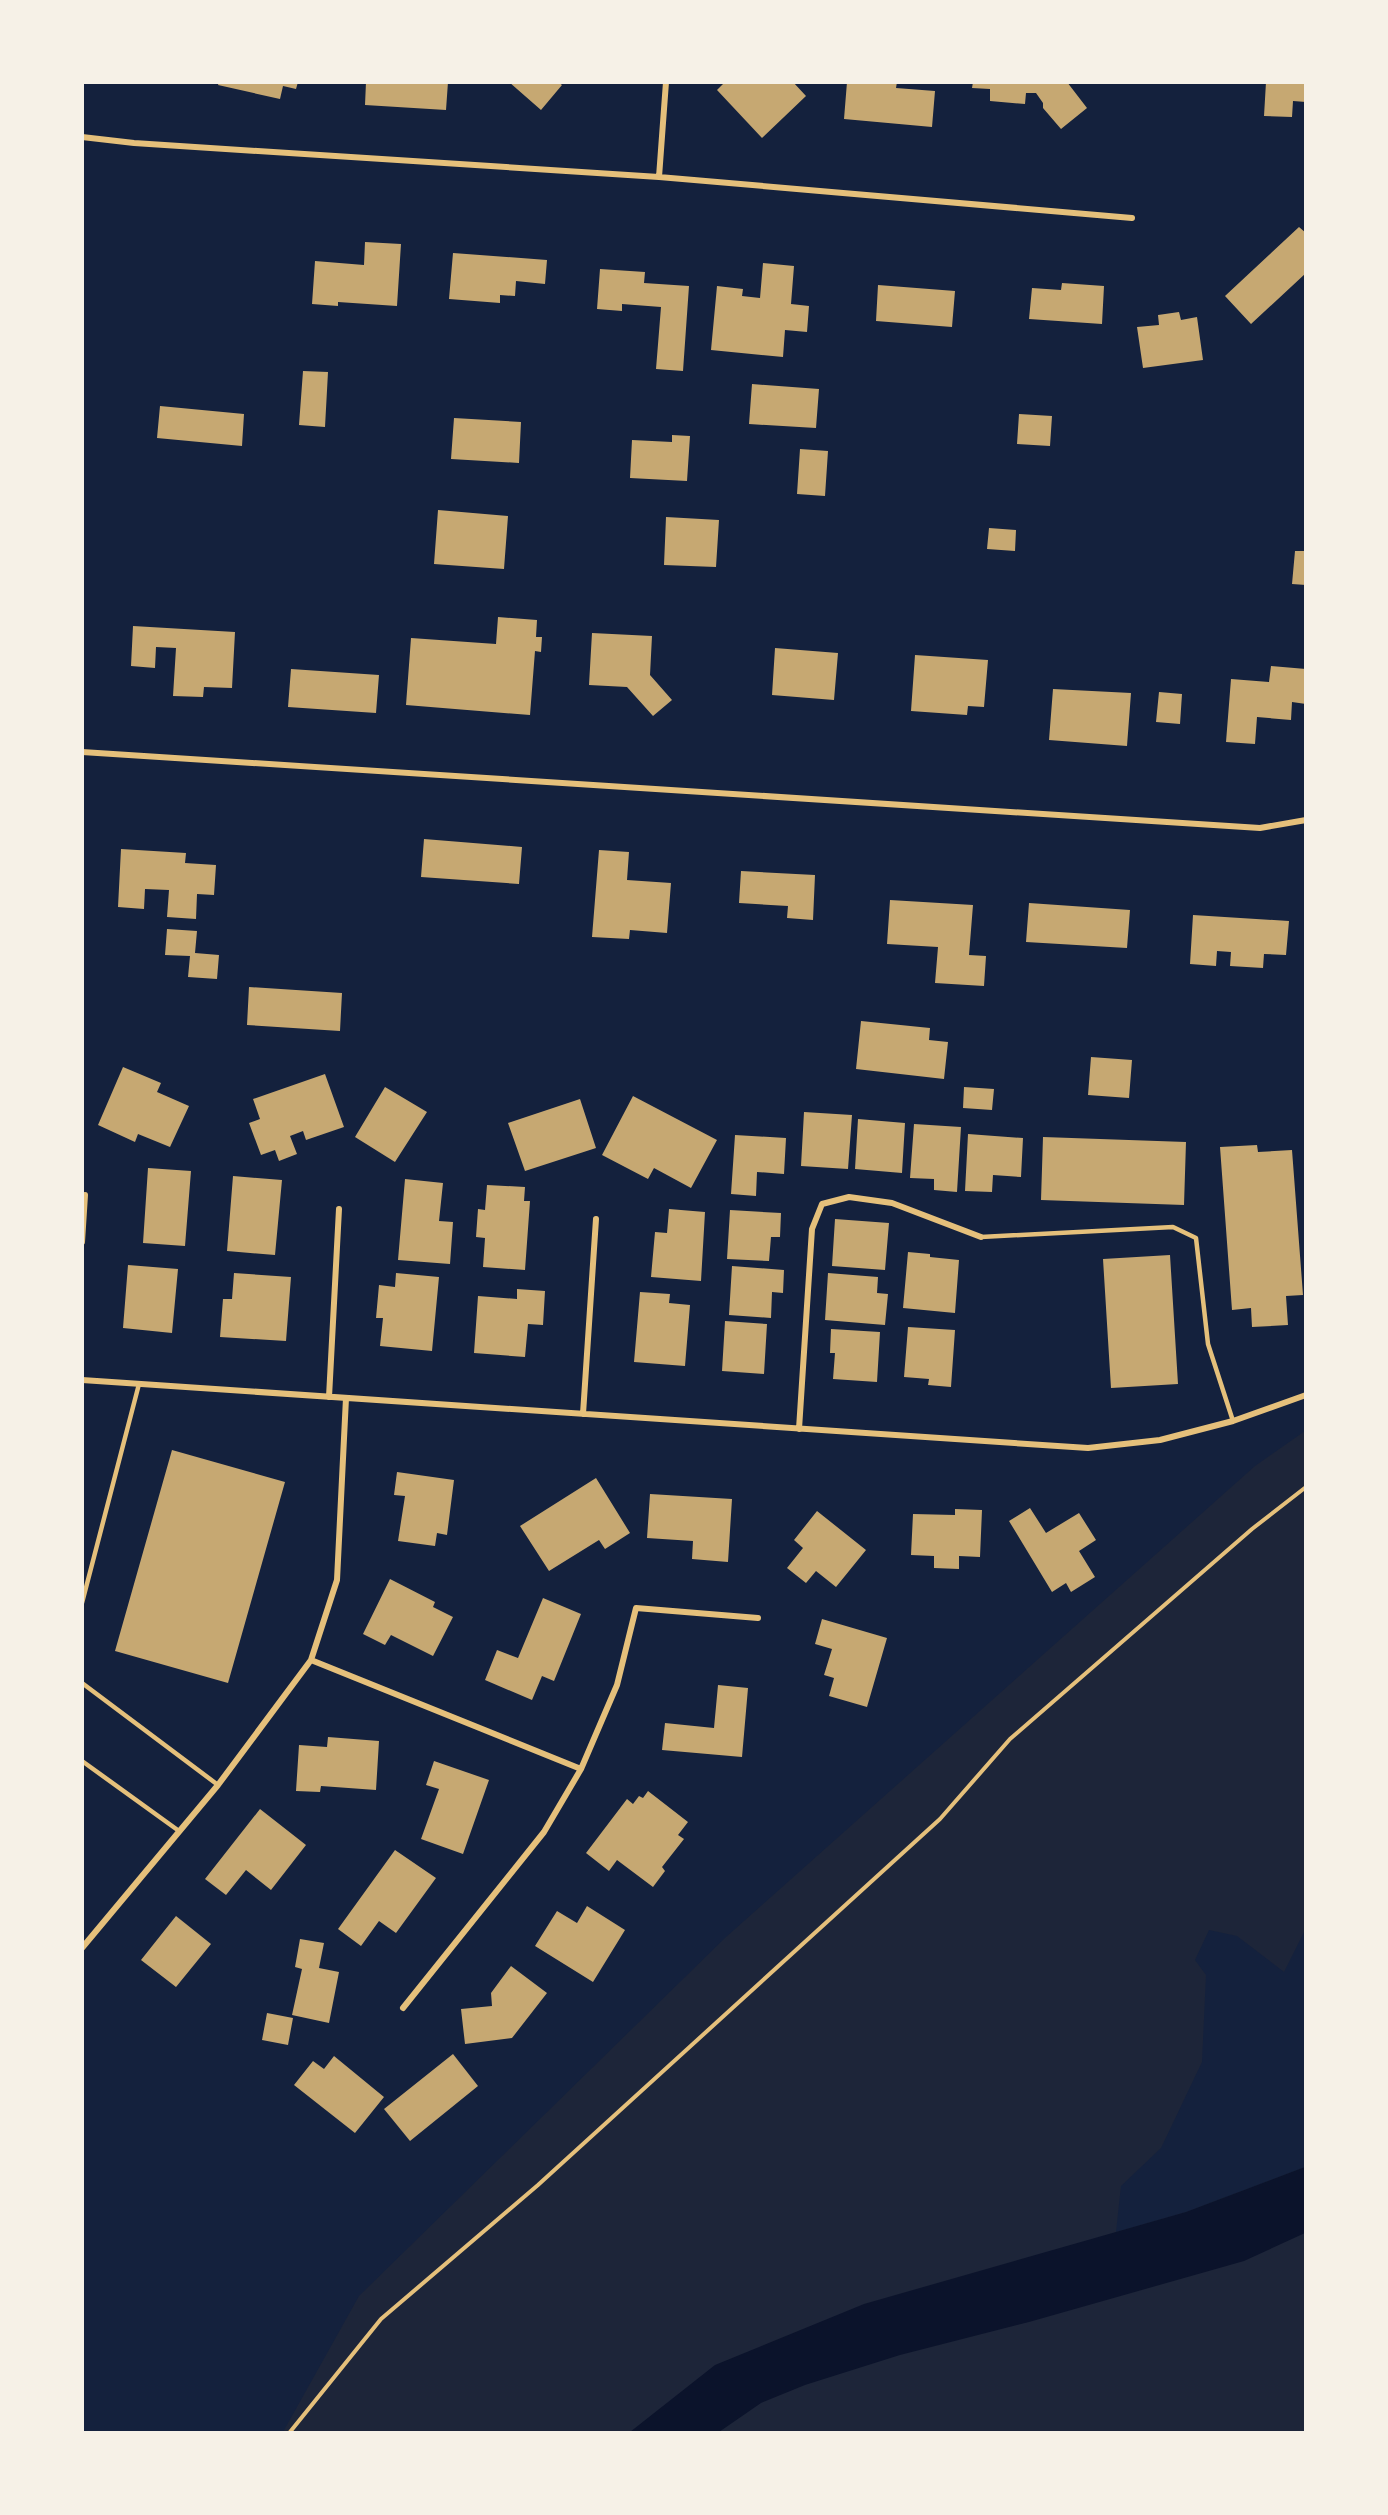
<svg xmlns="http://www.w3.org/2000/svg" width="1388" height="2515" font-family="Cabin,sans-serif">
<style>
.green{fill:#1d2539}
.water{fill:#0b132b}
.building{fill:#c6a872}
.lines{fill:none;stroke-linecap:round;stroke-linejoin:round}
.path{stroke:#e5c07b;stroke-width:4}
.service{stroke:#e5c07b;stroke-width:4.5}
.minor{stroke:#e5c07b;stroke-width:6}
</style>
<rect width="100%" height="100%" fill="#14213d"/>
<path class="green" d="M 1305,1431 L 1305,1930 L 1284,1972 L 1237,1936 L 1209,1930 L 1195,1960 L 1206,1975 L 1202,2062 L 1161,2148 L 1121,2186 L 1116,2232 L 1186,2212 L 1305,2167 L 1305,2432 L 283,2432 L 359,2296 L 726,1937 L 1255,1466 Z"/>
<path class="water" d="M 1305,2167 L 1305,2233 L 1244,2261 L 1029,2322 L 900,2355 L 805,2385 L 761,2403 L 719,2432 L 630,2432 L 715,2365 L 864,2304 L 1186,2212 Z"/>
<path class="building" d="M 219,82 L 298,82 L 296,89 L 283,86 L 280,99 L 218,85 Z
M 366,82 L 448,82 L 446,110 L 365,105 Z
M 509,82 L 558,82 L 562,85 L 541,110 Z
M 725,82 L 793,82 L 806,96 L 762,138 L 717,90 Z
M 847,82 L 897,82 L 896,88 L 935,91 L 932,127 L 844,119 Z
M 973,82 L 1067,82 L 1087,108 L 1061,129 L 1043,108 L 1043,103 L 1036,93 L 1026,93 L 1025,104 L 990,101 L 990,89 L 972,88 Z
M 1266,82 L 1306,82 L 1306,102 L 1293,101 L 1292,117 L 1264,116 Z
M 1299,227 L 1306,233 L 1306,273 L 1251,324 L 1225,296 Z
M 365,242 L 401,244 L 397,306 L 338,302 L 338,306 L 312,304 L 315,261 L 364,265 Z
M 453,253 L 547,260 L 545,284 L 516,281 L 515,296 L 500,295 L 500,303 L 449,299 Z
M 763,263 L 794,266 L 791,304 L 809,306 L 807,332 L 785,330 L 783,357 L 711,350 L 717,286 L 743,289 L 742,296 L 760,298 Z
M 600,269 L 645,272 L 644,283 L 689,286 L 683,371 L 656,369 L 661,307 L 622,304 L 622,311 L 597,309 Z
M 1062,283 L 1104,286 L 1102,324 L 1029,319 L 1032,288 L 1061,290 Z
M 878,285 L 955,291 L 952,327 L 876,321 Z
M 1179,312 L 1181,320 L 1197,317 L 1203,360 L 1143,368 L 1137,327 L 1159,325 L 1158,315 Z
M 303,371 L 328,372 L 325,427 L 299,425 Z
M 752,384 L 819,389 L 816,428 L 749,424 Z
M 160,406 L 244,414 L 242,446 L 157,438 Z
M 1019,414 L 1052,416 L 1050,446 L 1017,444 Z
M 454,418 L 521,422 L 519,463 L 451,459 Z
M 672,435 L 690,436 L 687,481 L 630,478 L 632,440 L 672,442 Z
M 800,449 L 828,451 L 825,496 L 797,494 Z
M 438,510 L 508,516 L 504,569 L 434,564 Z
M 666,517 L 719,520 L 716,567 L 664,565 Z
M 989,528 L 1016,530 L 1015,551 L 987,549 Z
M 1295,551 L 1306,551 L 1306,585 L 1292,584 Z
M 498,617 L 537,620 L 536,637 L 542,637 L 541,652 L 535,651 L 530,715 L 406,705 L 411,638 L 496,644 Z
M 133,626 L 235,632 L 232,688 L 204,687 L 203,697 L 173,696 L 176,648 L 156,647 L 155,668 L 131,666 Z
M 592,633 L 652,636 L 650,675 L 672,700 L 653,716 L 627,687 L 589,685 Z
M 775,648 L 838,653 L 834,700 L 772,695 Z
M 915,655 L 988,660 L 984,707 L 968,706 L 967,715 L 911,711 Z
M 1271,666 L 1306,669 L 1306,704 L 1292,702 L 1291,720 L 1257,717 L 1255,744 L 1226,742 L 1231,679 L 1269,682 Z
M 291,669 L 379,675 L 376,713 L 288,707 Z
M 1053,689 L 1131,693 L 1127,746 L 1049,740 Z
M 1159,692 L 1182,694 L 1180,724 L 1156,722 Z
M 424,839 L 522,847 L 519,884 L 421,877 Z
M 121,849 L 186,853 L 185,863 L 216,865 L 214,895 L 197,894 L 196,919 L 167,917 L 169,890 L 145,889 L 144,909 L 118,907 Z
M 599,850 L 629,852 L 627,880 L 671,883 L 667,933 L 630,930 L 629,939 L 592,937 Z
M 741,871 L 815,875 L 813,920 L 787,918 L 788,906 L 739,903 Z
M 890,900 L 973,905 L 969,955 L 986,956 L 984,986 L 935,983 L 938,947 L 887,944 Z
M 1029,903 L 1130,910 L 1127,948 L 1026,942 Z
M 1193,915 L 1289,921 L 1286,955 L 1264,954 L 1263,968 L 1230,966 L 1231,952 L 1217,951 L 1216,966 L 1190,964 Z
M 167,929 L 197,931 L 195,953 L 219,955 L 217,979 L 188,977 L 190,956 L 165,955 Z
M 249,987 L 342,993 L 340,1031 L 247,1025 Z
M 861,1021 L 930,1028 L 929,1040 L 948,1042 L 944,1079 L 856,1069 Z
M 1091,1057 L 1132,1060 L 1129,1098 L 1088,1095 Z
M 123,1067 L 161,1083 L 157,1092 L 189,1106 L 170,1147 L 138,1134 L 135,1142 L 98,1125 Z
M 325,1074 L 344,1127 L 306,1140 L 303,1131 L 290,1136 L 297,1154 L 279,1161 L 275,1150 L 261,1155 L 249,1123 L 260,1119 L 253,1099 Z
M 385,1087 L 427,1112 L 395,1162 L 355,1137 Z
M 964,1087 L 994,1089 L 992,1110 L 963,1108 Z
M 633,1096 L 717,1140 L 691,1188 L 654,1168 L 648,1179 L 602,1155 Z
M 580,1099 L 596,1148 L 525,1171 L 508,1123 Z
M 804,1112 L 852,1115 L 848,1169 L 801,1166 Z
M 858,1119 L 905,1123 L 902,1173 L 855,1169 Z
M 914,1124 L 961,1127 L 957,1192 L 934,1190 L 934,1179 L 910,1178 Z
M 968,1134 L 1023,1138 L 1021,1177 L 993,1175 L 992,1192 L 965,1191 Z
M 735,1135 L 786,1138 L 784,1174 L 757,1172 L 756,1196 L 731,1194 Z
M 1043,1137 L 1186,1142 L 1184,1205 L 1041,1200 Z
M 1257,1145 L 1258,1152 L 1292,1150 L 1303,1295 L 1286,1296 L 1288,1325 L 1252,1327 L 1251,1308 L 1232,1310 L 1220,1147 Z
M 148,1168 L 191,1171 L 185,1246 L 143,1243 Z
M 233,1176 L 282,1180 L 275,1255 L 227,1251 Z
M 405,1179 L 443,1183 L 439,1221 L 453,1222 L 450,1264 L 398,1260 Z
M 487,1185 L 525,1187 L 524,1201 L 530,1201 L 525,1270 L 483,1267 L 485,1238 L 476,1237 L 478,1209 L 485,1210 Z
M 669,1209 L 705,1212 L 701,1281 L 651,1277 L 655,1232 L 667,1233 Z
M 730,1210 L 781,1213 L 780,1237 L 771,1237 L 769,1261 L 727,1259 Z
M 835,1219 L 889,1223 L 885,1270 L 832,1266 Z
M 908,1252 L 930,1254 L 930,1257 L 959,1260 L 955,1313 L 903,1308 Z
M 1170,1255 L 1178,1384 L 1111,1388 L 1103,1259 Z
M 128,1265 L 178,1269 L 172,1333 L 123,1328 Z
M 732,1266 L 784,1270 L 783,1293 L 772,1292 L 771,1318 L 729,1315 Z
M 234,1273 L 291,1277 L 286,1341 L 220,1337 L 223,1299 L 232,1299 Z
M 396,1273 L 439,1277 L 432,1351 L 380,1346 L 383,1318 L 376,1318 L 379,1285 L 395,1287 Z
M 828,1273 L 878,1277 L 877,1293 L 888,1294 L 885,1325 L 825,1320 Z
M 517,1289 L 545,1291 L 543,1325 L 528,1324 L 525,1357 L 474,1353 L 478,1296 L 517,1299 Z
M 640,1292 L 670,1294 L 669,1303 L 690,1305 L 685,1366 L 634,1362 Z
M 725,1321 L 767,1324 L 764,1374 L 722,1371 Z
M 908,1327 L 955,1330 L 951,1387 L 928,1385 L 929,1379 L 904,1377 Z
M 831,1329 L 880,1332 L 877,1382 L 833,1379 L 835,1353 L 830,1353 Z
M 172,1450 L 285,1482 L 228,1683 L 115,1651 Z
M 397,1472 L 454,1480 L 447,1535 L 437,1533 L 435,1546 L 398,1541 L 405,1496 L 394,1495 Z
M 596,1478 L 630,1533 L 605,1549 L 599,1540 L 549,1571 L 520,1526 Z
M 650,1494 L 732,1499 L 728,1562 L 692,1559 L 693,1541 L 647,1538 Z
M 1030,1508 L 1046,1533 L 1079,1513 L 1096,1540 L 1079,1551 L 1095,1577 L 1071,1592 L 1066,1583 L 1052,1592 L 1009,1521 Z
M 955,1509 L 982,1510 L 980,1557 L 959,1556 L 959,1569 L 934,1568 L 934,1556 L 911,1555 L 913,1514 L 955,1515 Z
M 817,1511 L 866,1550 L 836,1587 L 816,1571 L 806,1583 L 787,1568 L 803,1548 L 794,1540 Z
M 390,1579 L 435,1602 L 433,1607 L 453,1617 L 433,1656 L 391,1635 L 385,1645 L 363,1634 Z
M 543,1598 L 581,1614 L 554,1681 L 542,1676 L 532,1700 L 485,1680 L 497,1650 L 518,1658 Z
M 822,1619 L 887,1638 L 867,1707 L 829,1696 L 834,1678 L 824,1675 L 832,1649 L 815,1644 Z
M 718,1685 L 748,1688 L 742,1757 L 662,1750 L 665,1723 L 714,1728 Z
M 328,1737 L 379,1741 L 376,1790 L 321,1786 L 320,1792 L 296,1791 L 299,1745 L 327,1747 Z
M 434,1761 L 489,1780 L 463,1854 L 421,1839 L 439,1789 L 426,1785 Z
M 648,1791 L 688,1822 L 678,1835 L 684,1839 L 662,1867 L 665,1871 L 653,1887 L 617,1860 L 609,1871 L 586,1853 L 627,1799 L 633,1804 L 639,1796 L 643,1798 Z
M 260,1809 L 306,1845 L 271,1890 L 246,1870 L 226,1895 L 205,1879 Z
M 395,1850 L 436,1878 L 396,1933 L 379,1921 L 361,1946 L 338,1929 Z
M 587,1906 L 625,1930 L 593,1982 L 535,1946 L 557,1911 L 577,1923 Z
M 176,1916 L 211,1944 L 176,1987 L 141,1960 Z
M 300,1939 L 324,1943 L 319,1968 L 339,1972 L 329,2023 L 292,2015 L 302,1969 L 295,1967 Z
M 511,1966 L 547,1993 L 512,2038 L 465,2044 L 461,2009 L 492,2006 L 491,1993 Z
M 267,2013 L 293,2018 L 288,2045 L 262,2040 Z
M 453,2054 L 478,2086 L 410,2141 L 384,2109 Z
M 334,2056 L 384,2097 L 355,2133 L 294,2085 L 313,2061 L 324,2069 Z"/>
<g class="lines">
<path class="path" d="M 290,2432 L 381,2319 L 538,2185 L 940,1819 L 1010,1739 L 1252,1529 L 1306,1487"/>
<path class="service" d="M 981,1237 L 1173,1227 L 1196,1238 L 1208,1344 L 1233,1421
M 82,1603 L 139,1384
M 82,1683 L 218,1785
M 82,1761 L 179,1831"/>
<path class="minor" d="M 82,137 L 134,143 L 659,177 L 1132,218
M 659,177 L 666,82
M 82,752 L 1260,828 L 1306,820
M 82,1242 L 85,1195
M 82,1380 L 1088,1448 L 1160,1440 L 1233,1421 L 1306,1395
M 329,1397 L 339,1209
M 583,1414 L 596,1219
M 799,1429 L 812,1229 L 822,1204 L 849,1197 L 892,1203 L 981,1237
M 311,1660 L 581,1769
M 82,1948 L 218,1785 L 311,1660 L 337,1580 L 346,1398
M 403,2008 L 544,1832 L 581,1769 L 617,1685 L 636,1608 L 758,1618"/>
</g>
<rect width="1388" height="2515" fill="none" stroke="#f6f1e7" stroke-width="168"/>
</svg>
